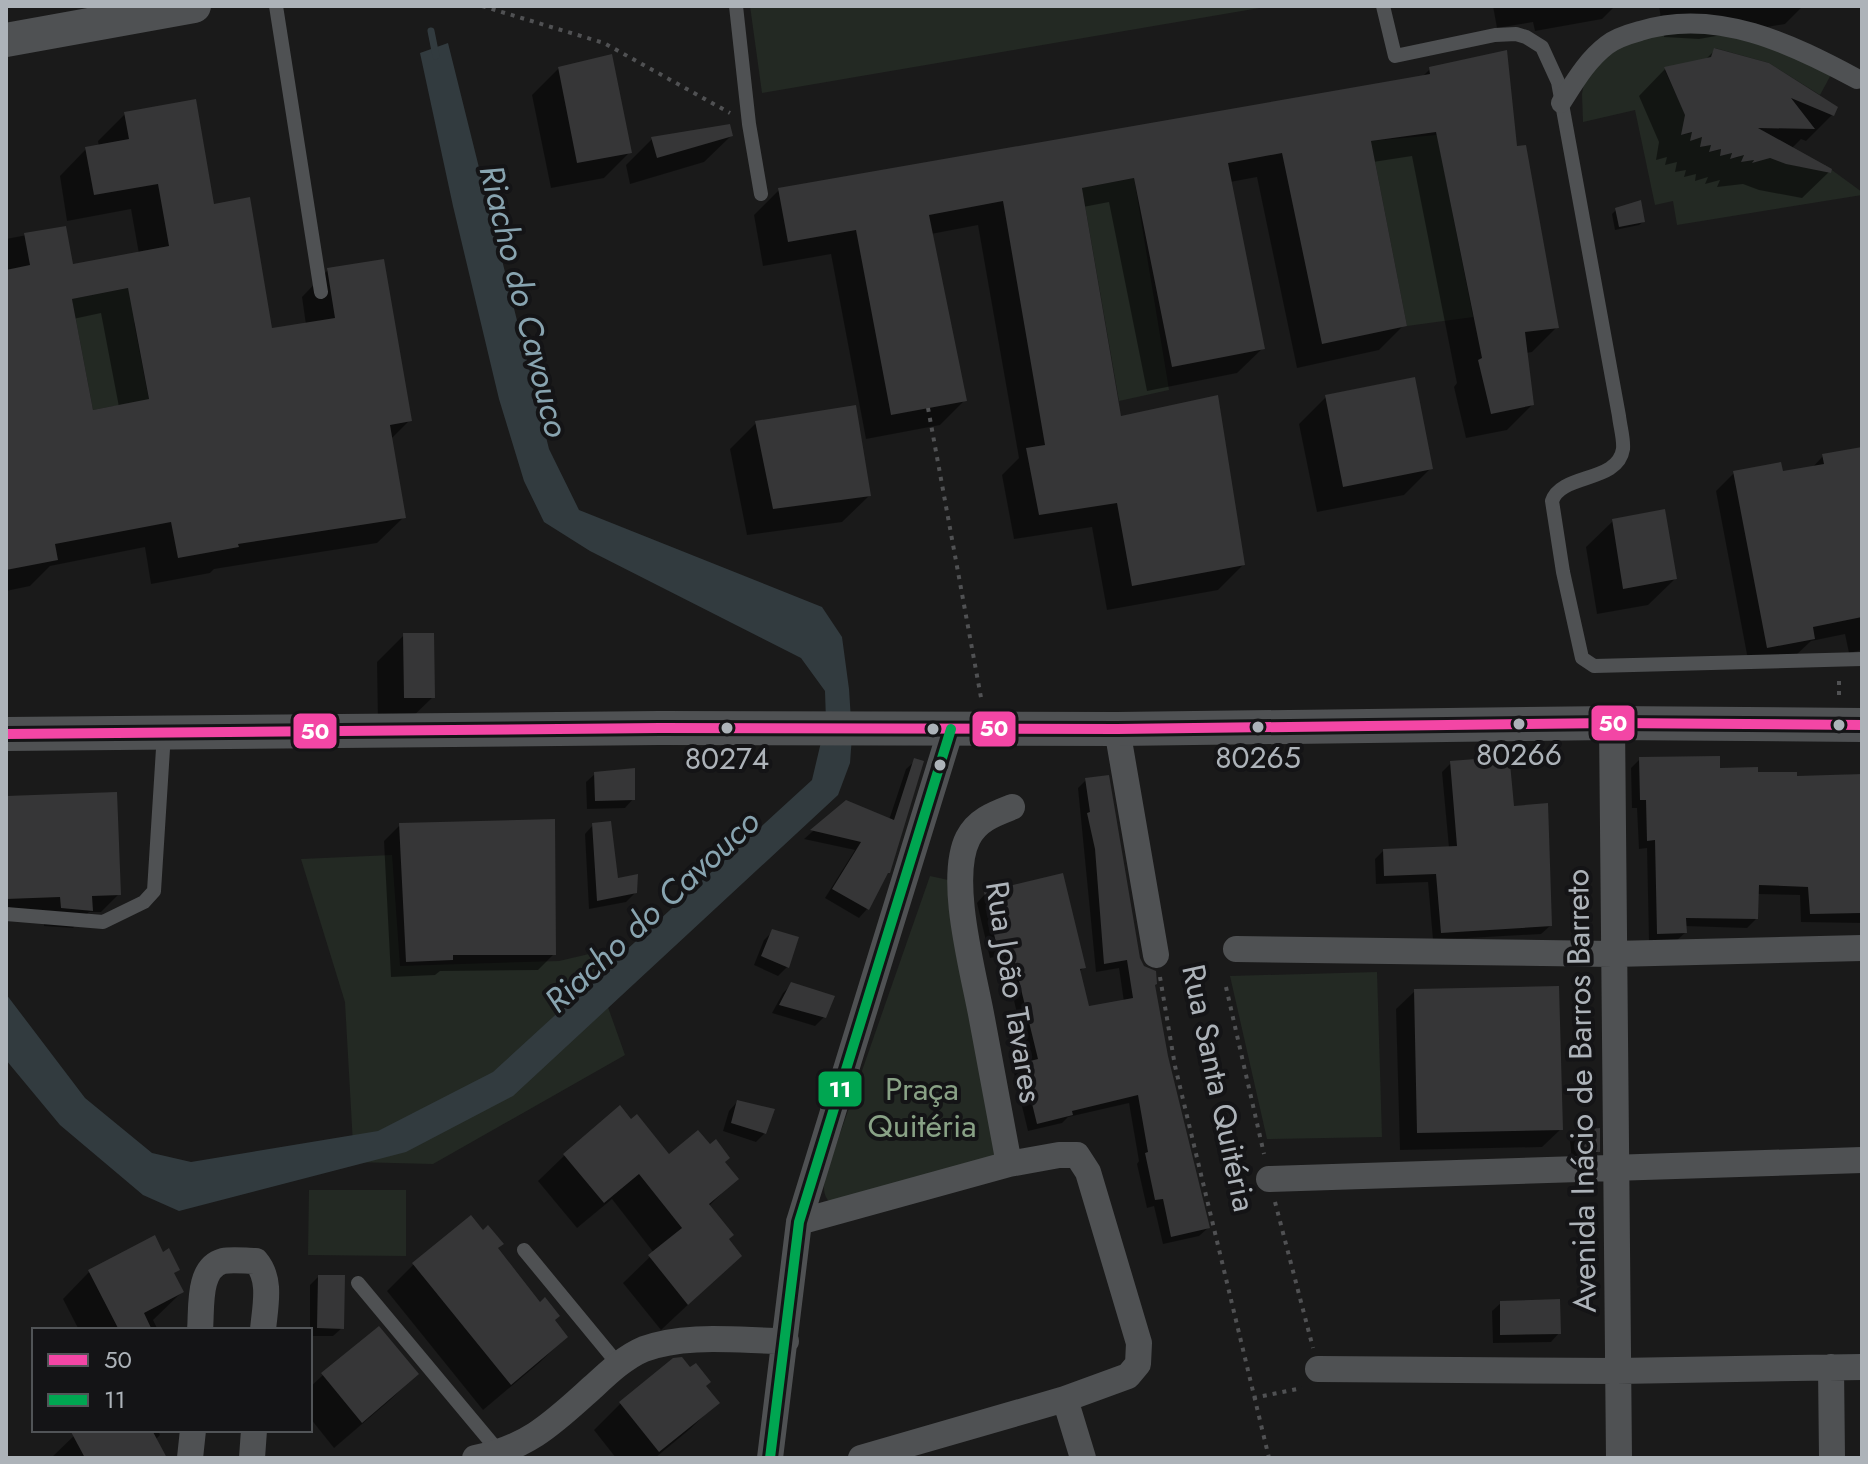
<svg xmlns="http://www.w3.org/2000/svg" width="1868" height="1464" font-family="Jost,sans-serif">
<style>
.green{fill:#232923}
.water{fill:#323b3f}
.shadow{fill:#0007;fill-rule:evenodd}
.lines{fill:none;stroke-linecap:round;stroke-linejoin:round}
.stream{stroke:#323b3f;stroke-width:7}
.building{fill:#363637;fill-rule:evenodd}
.path{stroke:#505153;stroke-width:4;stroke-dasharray:4 6;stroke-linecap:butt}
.service{stroke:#4f5153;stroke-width:14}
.pedestrian{stroke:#4f5153;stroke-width:20}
.minor{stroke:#4f5153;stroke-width:26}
.tertiary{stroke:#4f5153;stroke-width:34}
.bus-1-casing{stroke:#141416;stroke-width:16}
.bus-2-casing{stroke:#141416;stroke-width:16}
.bus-1{stroke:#f346a5;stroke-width:10}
.bus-2{stroke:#00a651;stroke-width:10}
.bus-dot{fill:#adb3b9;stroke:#141416;stroke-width:3}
.labels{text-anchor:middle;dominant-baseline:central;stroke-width:8;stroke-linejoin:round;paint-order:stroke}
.bus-label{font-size:30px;fill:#adb3b9;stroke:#141416}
.street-label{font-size:32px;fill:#adb3b9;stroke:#141416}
.park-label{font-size:32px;fill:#89a286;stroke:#141416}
.water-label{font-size:34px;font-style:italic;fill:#88a4b0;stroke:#141416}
.line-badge{stroke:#141416;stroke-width:3}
.badge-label{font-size:22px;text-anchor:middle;font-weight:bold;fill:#fff}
</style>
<rect width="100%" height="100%" fill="#1a1a1a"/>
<path class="green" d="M 750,6 L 1271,6 L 762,93 Z
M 1668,30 L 1736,34 L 1833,71 L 1820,95 L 1769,63 L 1715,48 L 1710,60 L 1667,67 L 1665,71 L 1680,103 L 1699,96 L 1681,135 L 1691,133 L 1692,127 L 1708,136 L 1702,139 L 1701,147 L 1718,141 L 1710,152 L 1719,150 L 1722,143 L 1720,155 L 1732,152 L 1730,159 L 1739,157 L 1743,150 L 1755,157 L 1753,162 L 1760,161 L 1763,156 L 1800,167 L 1825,165 L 1862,192 L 1862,195 L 1677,225 L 1673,201 L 1655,205 L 1635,110 L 1583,122 L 1582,94 L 1585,78 L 1617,46 Z
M 1437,135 L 1473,317 L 1407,326 L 1371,141 Z
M 1134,178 L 1169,390 L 1119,401 L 1082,188 Z
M 180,278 L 134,323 L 164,478 L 114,406 L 93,410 L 72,299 Z
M 392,855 L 400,966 L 559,961 L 589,954 L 625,1055 L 433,1164 L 354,1162 L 345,1002 L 301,859 Z
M 930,876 L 953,881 L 995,1153 L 991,1158 L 830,1202 C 821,1194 824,1182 827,1171 Z
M 1377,972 L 1382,1137 L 1267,1139 L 1230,976 Z
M 309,1190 L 406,1190 L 406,1256 L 308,1255 Z"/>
<path class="water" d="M 448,43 L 549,449 L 579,510 L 822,607 L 842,637 L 849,689 L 852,736 L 850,763 L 838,795 L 513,1096 L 406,1152 L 179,1211 L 143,1195 L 60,1125 L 6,1060 L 6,994 L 85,1098 L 152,1153 L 191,1162 L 378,1131 L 493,1072 L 812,780 L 826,721 L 825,691 L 801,658 L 590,551 L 544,522 L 524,481 L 499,399 L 453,206 L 420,53 Z"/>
<path class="shadow" d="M 1493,6 L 1615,6 L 1602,19 L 1535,31 L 1533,22 L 1497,28 Z
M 1659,6 L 1803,6 L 1785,24 L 1699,39 L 1664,37 Z
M 1715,50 L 1832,115 L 1806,141 L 1801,139 L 1791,149 L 1829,172 L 1802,198 L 1759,190 L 1743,184 L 1717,187 L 1720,180 L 1705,184 L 1708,177 L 1695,181 L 1696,174 L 1684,177 L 1686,170 L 1675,172 L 1677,162 L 1665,165 L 1667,157 L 1656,160 L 1659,142 L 1639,96 L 1665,69 L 1704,61 Z
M 559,68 L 630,152 L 604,178 L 551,188 L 532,95 Z
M 1430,69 L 1516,148 L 1557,327 L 1532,352 L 1526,353 L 1532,405 L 1507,430 L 1466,438 L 1454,387 L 1457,383 L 1412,156 L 1373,162 L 1404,325 L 1379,350 L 1297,368 L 1257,177 L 1230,182 L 1263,348 L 1237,373 L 1147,391 L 1109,202 L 1083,207 L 1120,418 L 1243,565 L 1218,590 L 1107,610 L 1092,527 L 1014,539 L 1002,475 L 1019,458 L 978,225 L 931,234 L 965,400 L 940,425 L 866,439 L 831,254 L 763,266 L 754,215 L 779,190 L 1421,78 Z
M 125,114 L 212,206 L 271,330 L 306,325 L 302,297 L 328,270 L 410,420 L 390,440 L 404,517 L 377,543 L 214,569 L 210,573 L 151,584 L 145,547 L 50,566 L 30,586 L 6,591 L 6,239 L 64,228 L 71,266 L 139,254 L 131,209 L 67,221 L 60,176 L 86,149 L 99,147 L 98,141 ZM 101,313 L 119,407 L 91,412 L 73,319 Z
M 731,136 L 704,162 L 630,184 L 626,165 L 652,139 Z
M 1616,210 L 1643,222 L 1639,225 L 1615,230 L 1612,214 Z
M 1326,397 L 1431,468 L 1404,495 L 1317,512 L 1299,424 Z
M 756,423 L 869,496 L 842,522 L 747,535 L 730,449 Z
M 1862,449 L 1862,650 L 1849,653 L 1845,634 L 1811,641 L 1795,656 L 1749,665 L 1716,491 L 1734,473 L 1781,474 L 1812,468 L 1823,456 Z
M 1613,521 L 1675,579 L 1648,605 L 1597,614 L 1586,547 Z
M 404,635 L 433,697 L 406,723 L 378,724 L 377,662 Z
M 1640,759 L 1795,778 L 1862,774 L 1862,923 L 1801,922 L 1800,895 L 1757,894 L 1756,919 L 1747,928 L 1684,926 L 1685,933 L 1676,941 L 1649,942 L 1647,848 L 1639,849 L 1637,808 L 1632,808 L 1631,768 Z
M 915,761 L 884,877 L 867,909 L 859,918 L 825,898 L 855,850 L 804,839 L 846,802 L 889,820 L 906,769 Z
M 1451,763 L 1475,768 L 1512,808 L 1550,926 L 1541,934 L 1433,940 L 1428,882 L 1376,884 L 1375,859 L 1383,851 L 1449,848 L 1442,772 Z
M 595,774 L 633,799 L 625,808 L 587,809 L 586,782 Z
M 1086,780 L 1138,958 L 1154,986 L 1166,1057 L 1208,1228 L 1199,1236 L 1163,1244 L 1154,1206 L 1147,1208 L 1137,1164 L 1139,1161 L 1129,1103 L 1068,1117 L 1062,1123 L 1028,1131 L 1014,1073 L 1023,1065 L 1029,1063 L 1003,955 L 990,958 L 977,903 L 985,894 L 1084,967 L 1079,972 L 1088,1008 L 1124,1002 L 1119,968 L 1096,972 L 1078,788 Z
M 6,797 L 119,894 L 101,912 L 89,912 L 73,928 L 44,926 L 43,914 L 6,915 Z
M 400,825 L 554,954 L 538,970 L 440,971 L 435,975 L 391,977 L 384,841 Z
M 593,825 L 617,881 L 635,893 L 626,902 L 589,909 L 585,834 Z
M 773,931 L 787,967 L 778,976 L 754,965 L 764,940 Z
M 792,984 L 824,1017 L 815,1026 L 772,1013 L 783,993 Z
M 1415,991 L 1561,1129 L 1542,1147 L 1400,1150 L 1396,1009 Z
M 737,1102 L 765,1133 L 756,1142 L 723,1131 L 729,1111 Z
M 1579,1132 L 1598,1152 L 1589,1160 L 1572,1161 L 1570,1141 Z
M 565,1155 L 668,1157 L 723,1163 L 736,1179 L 709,1206 L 726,1240 L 740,1256 L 661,1330 L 623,1283 L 654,1253 L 612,1199 L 577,1228 L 538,1181 Z
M 496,1249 L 566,1337 L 539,1363 L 483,1410 L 387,1291 L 413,1265 Z
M 89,1272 L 173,1274 L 182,1292 L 153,1320 L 158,1330 L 79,1330 L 63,1299 Z
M 318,1277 L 342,1328 L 333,1336 L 310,1336 L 310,1285 Z
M 1501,1303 L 1559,1333 L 1551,1342 L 1493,1343 L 1492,1311 Z
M 417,1374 L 390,1400 L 334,1448 L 310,1418 L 310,1387 L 323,1375 Z
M 717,1403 L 690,1429 L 655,1458 L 616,1458 L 594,1430 L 620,1404 Z
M 80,1430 L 158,1430 L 160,1435 L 155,1440 L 164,1458 L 51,1458 Z"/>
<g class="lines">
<path class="stream" d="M 431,31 L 436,56"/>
</g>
<path class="building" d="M 1714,48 L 1769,63 L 1838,107 L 1834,116 L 1791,98 L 1815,129 L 1758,128 L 1832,169 L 1831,173 L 1786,164 L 1770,158 L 1752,163 L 1754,160 L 1741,162 L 1744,155 L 1730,159 L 1732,153 L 1720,156 L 1721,149 L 1709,152 L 1711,145 L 1700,147 L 1702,137 L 1690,141 L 1692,132 L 1681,135 L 1685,115 L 1664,67 L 1711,57 Z
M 1507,50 L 1517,146 L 1526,145 L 1559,328 L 1525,332 L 1534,405 L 1491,414 L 1478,360 L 1482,358 L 1436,132 L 1371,141 L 1407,326 L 1322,344 L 1282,153 L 1228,163 L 1265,349 L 1172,367 L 1134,178 L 1082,188 L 1121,416 L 1218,395 L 1245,565 L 1132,586 L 1117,503 L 1039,515 L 1026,448 L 1045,445 L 1003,201 L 929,215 L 967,401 L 891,415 L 856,230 L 788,242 L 778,188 L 1430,74 L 1429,67 Z
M 612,54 L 632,153 L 577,163 L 558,67 Z
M 196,99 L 214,204 L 250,197 L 272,328 L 335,318 L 327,268 L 384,259 L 412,421 L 390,425 L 406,518 L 238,544 L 239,547 L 178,558 L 171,522 L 55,544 L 58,560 L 6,570 L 6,270 L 30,265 L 24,233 L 66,226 L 73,264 L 169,246 L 158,184 L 94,195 L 85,147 L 129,139 L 124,112 ZM 128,288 L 149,399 L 93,410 L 72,299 Z
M 730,124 L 733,136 L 657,158 L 651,137 Z
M 1641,200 L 1645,222 L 1619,227 L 1615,208 Z
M 1415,377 L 1433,469 L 1343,487 L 1325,395 Z
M 856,405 L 871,496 L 773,509 L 755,421 Z
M 1862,447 L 1862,617 L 1813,627 L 1815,639 L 1767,648 L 1733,471 L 1781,462 L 1783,471 L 1824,464 L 1822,454 Z
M 1665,509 L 1677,579 L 1623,589 L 1612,519 Z
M 403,633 L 434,633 L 435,698 L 404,698 Z
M 1720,756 L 1720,768 L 1758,767 L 1758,772 L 1797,772 L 1797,776 L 1862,774 L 1862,913 L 1810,914 L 1808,887 L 1759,885 L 1758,919 L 1686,918 L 1687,933 L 1657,934 L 1655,840 L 1647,841 L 1646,800 L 1640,800 L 1639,757 Z
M 914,758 L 924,761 L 890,873 L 888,873 L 869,910 L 832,889 L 861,842 L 810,830 L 846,800 L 894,820 Z
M 1476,759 L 1477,766 L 1510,763 L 1514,806 L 1548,803 L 1552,926 L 1441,933 L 1436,874 L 1384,876 L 1383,849 L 1457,846 L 1450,761 Z
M 635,768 L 635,800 L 595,801 L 594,772 Z
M 1109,775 L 1140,958 L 1144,966 L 1156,971 L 1157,984 L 1155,985 L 1168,1056 L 1210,1228 L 1171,1237 L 1163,1199 L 1155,1200 L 1145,1153 L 1148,1152 L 1138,1095 L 1072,1111 L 1073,1115 L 1037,1124 L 1022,1063 L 1038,1059 L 1011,948 L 998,951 L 984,892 L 1063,873 L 1086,968 L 1080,969 L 1089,1006 L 1133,998 L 1127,960 L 1104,964 L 1095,849 L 1087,813 L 1090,812 L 1085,778 Z
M 117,792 L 121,895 L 92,896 L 93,911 L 61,908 L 60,897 L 6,899 L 6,796 Z
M 555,819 L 556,955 L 453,955 L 453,960 L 406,962 L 399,823 Z
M 611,821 L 618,878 L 638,874 L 637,893 L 597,901 L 592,823 Z
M 772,929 L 799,937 L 789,968 L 761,956 Z
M 791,982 L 835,996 L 826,1018 L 779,1005 Z
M 1559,986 L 1563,1130 L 1417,1133 L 1414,989 Z
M 737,1100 L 775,1109 L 766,1134 L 731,1123 Z
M 620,1105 L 631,1119 L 637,1114 L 669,1154 L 698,1130 L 710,1144 L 716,1139 L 730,1158 L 725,1162 L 739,1179 L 709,1204 L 734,1235 L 729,1239 L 742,1256 L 688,1305 L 648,1255 L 682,1228 L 639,1174 L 604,1203 L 563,1154 Z
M 1600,1128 L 1600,1152 L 1580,1153 L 1578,1130 Z
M 471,1215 L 483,1230 L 488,1225 L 504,1244 L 498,1248 L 540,1302 L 545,1297 L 560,1316 L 555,1320 L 568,1337 L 511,1385 L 412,1263 Z
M 155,1235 L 163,1252 L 169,1248 L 180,1270 L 174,1273 L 184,1292 L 144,1313 L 152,1330 L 119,1330 L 88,1270 Z
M 318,1275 L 345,1275 L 344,1329 L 317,1328 Z
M 1560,1299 L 1561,1334 L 1500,1335 L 1500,1301 Z
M 379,1326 L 419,1374 L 362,1423 L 321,1373 Z
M 682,1357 L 690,1367 L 696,1363 L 711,1382 L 706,1386 L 720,1403 L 659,1452 L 619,1402 L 673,1358 Z
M 70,1430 L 152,1430 L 167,1458 L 85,1458 Z"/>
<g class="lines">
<path class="path" d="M 482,6 L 604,43 L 730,113
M 928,408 L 982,703
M 1839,695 L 1839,677
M 1160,977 L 1175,1066 L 1269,1458
M 1226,987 L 1264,1154
M 1275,1202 L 1313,1348
M 1253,1398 L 1302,1388"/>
<path class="service" d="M 276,6 L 321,292
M 736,6 L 749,124 L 761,194
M 1383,6 L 1395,56 L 1495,35 L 1516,34 L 1526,37 L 1542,47 L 1558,82 L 1619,416 C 1620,426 1624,439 1623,449 C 1618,483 1561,473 1552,501 L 1563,572 L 1582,658 L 1594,666 L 1862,659
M 6,914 L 103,922 L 144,902 L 154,891 L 164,733
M 524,1250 L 618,1364
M 358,1283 L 500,1453"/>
<path class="pedestrian" d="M 1561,103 C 1574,83 1587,60 1607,45 C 1616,38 1629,34 1640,31 C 1716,7 1792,44 1857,79"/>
<path class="minor" d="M 1612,723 L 1619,1458
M 1117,729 L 1156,955
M 1236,949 L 1613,954 L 1862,948
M 1009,1164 C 1000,1116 991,1068 982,1019 C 974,974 947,879 968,838 C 977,820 994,814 1012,807
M 1269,1179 L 1862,1160
M 799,1222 L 1009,1164 L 1059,1155 L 1077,1155 L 1088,1172 L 1139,1343 L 1138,1364 L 1128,1376 L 1065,1399 L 861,1458
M 200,1330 C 202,1309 197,1268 223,1261 C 233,1259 246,1261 256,1261 C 272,1280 265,1306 263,1330
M 1831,1367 L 1832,1458
M 1318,1369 L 1617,1371 L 1862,1367
M 1065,1399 L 1083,1458
M 190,1458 L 193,1430
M 252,1458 L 254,1430
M 475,1458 C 529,1448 555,1421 594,1386 C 609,1372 625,1357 644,1349 C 687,1333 741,1341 786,1341
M 770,1458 L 799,1222 L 951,729"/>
<path class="tertiary" d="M 6,40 L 194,6
M 6,734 L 660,728 L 1117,729 L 1612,723 L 1862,725"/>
<g class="bus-1-casing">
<path id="bus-1" d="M 6,734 L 660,728 L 1117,729 L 1612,723 L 1862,725"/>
</g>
<g class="bus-2-casing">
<path id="bus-2" d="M 770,1458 L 799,1222 L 951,729"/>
</g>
<use href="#bus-1" class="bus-1"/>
<use href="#bus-2" class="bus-2"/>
</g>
<g class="bus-dot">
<circle cx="1519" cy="724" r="7"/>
<circle cx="1839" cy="725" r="7"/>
<circle cx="1258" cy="727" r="7"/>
<circle cx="727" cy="728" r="7"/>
<circle cx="933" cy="729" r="7"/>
<circle cx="940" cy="765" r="7"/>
</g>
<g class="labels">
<g class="bus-label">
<text x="1519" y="754">80266</text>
<text x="1258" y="757">80265</text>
<text x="727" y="758">80274</text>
</g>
<g class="street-label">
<text transform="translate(1014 992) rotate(81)">Rua João Tavares</text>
<text transform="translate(1219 1088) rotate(78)">Rua Santa Quitéria</text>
<text transform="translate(1581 1091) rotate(-91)">Avenida Inácio de Barros Barreto</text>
</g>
<g class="park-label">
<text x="922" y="1089">Praça<tspan x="922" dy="37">Quitéria</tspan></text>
</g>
<g class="water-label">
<text transform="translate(524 301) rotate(76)">Riacho do Cavouco</text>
<text transform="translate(652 911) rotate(-43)">Riacho do Cavouco</text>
</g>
</g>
<g class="line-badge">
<rect x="1590" y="704" width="46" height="38" rx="8" fill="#f346a5"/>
<rect x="971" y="710" width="46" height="38" rx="8" fill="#f346a5"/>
<rect x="292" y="712" width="46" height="38" rx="8" fill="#f346a5"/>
<rect x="817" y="1070" width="46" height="38" rx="8" fill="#00a651"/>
</g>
<g class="badge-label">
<text x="1613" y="731">50</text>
<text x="994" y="736">50</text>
<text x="315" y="739">50</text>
<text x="840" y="1097">11</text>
</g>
<rect width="1868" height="1464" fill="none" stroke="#adb3b9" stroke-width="16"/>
<rect x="32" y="1328" width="280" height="104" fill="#141416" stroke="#515457" stroke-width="2"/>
<rect x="48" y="1354" width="40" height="12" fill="#f346a5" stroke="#515457" stroke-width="2"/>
<text x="104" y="1368" font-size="24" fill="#adb3b9">50</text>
<rect x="48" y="1394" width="40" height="12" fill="#00a651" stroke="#515457" stroke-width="2"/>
<text x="104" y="1408" font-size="24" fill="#adb3b9">11</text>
</svg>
